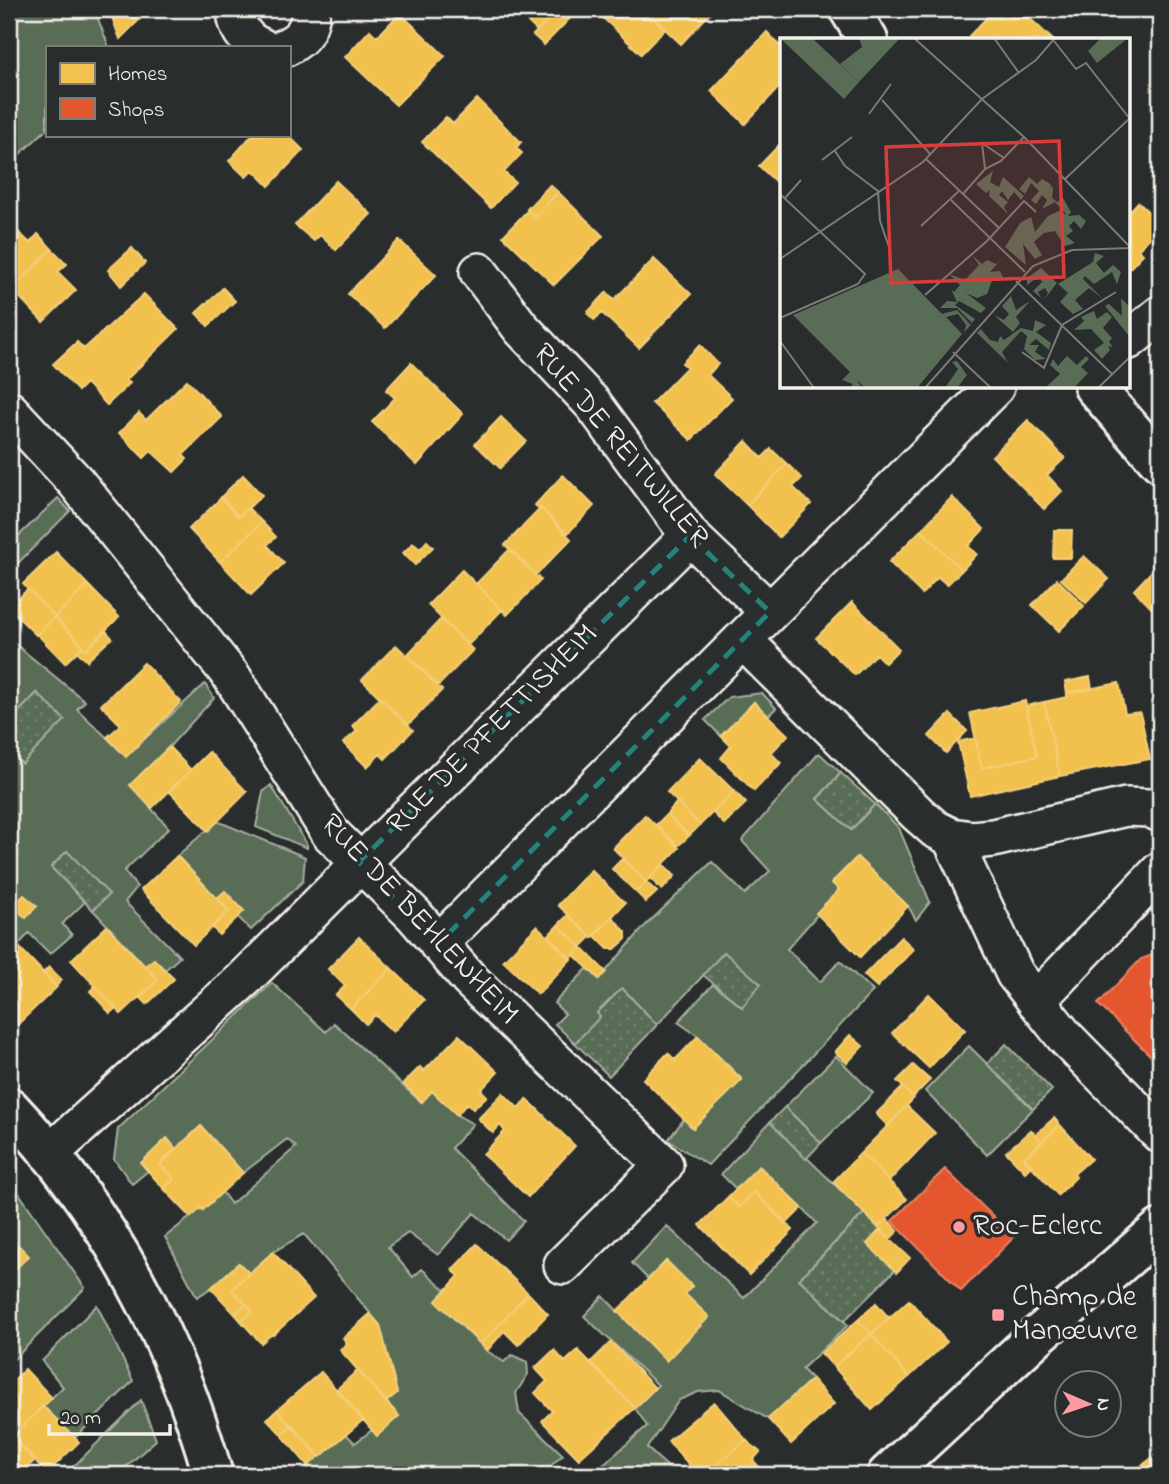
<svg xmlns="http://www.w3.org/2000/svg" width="1169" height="1484" font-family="'Indie Flower',sans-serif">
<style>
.grass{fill:#596c56;stroke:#a6ae9f;stroke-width:2}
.garden{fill:url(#garden-dots);stroke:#a6ae9f;stroke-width:2}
.homes{fill:#f2c14e;stroke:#f3cf7c;stroke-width:2}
.shops{fill:#e4572e;stroke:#e98566;stroke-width:2}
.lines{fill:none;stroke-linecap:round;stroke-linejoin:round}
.street-casing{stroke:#f4f1e8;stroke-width:42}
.secondary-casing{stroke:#f4f1e8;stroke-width:44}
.street{stroke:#2a2d2e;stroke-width:37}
.secondary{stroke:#2a2d2e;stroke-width:38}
.marked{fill:none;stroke:#26827a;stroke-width:5;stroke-dasharray:14 9;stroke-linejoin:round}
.poi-dot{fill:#ff9aa2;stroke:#2a2d2e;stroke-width:2.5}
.labels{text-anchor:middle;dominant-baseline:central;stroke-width:7;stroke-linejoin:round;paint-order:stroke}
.street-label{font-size:30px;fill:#f4f1e8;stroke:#2a2d2e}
.poi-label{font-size:30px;fill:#f4f1e8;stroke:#2a2d2e;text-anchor:start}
.inset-road{fill:none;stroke:#7b7b78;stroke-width:2}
.view{fill:#d93c3b;fill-opacity:0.15;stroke:#d93c3b;stroke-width:3.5}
.inset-edge{fill:none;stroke:#f4f1e8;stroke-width:3.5}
</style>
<defs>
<pattern id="garden-dots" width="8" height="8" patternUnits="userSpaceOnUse" patternTransform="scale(1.75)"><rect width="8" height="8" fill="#596c56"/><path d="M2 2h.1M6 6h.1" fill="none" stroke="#71816e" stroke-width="1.8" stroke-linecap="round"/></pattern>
</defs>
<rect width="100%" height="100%" fill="#2a2d2e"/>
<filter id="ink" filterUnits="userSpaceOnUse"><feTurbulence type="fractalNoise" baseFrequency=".0143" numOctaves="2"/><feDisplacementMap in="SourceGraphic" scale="14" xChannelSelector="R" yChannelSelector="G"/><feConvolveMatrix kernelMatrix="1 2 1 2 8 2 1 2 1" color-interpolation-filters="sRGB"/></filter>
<g filter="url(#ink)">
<path class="grass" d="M 9,9 L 94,9 L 109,47 L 47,47 L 47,129 L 9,164 Z
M 58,498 L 70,511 L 9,572 L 9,545 Z
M 9,639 L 85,701 L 77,709 L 126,756 L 205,684 L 214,698 L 169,747 L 130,785 L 169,828 L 124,871 L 137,887 L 125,902 L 180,957 L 165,970 L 154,959 L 145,966 L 93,910 L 109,894 L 51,867 L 85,902 L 62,924 L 72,935 L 50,954 L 29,933 L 9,956 L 9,894 L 15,880 L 9,874 L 9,751 L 23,763 L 37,693 L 9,722 Z
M 762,693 L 776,708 L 768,716 L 754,702 L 721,736 L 705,720 L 729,697 Z
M 819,753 L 841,773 L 817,799 L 851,830 L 875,804 L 899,828 L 930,902 L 916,920 L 908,906 L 857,857 L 832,882 L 839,890 L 787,949 L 820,982 L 840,961 L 873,991 L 708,1165 L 668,1140 L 684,1119 L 693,1128 L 742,1079 L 698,1036 L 678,1022 L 713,984 L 742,1007 L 724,953 L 657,1025 L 622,988 L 597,1013 L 601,1017 L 575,1043 L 555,1024 L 565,1014 L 554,1003 L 588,968 L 599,979 L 645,926 L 712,862 L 745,894 L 770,871 L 742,841 Z
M 271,785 L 307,845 L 307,848 L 256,827 L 263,792 Z
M 217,821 L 305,857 L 303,881 L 251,930 L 238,917 L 244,911 L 225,892 L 217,898 L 177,856 Z
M 272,983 L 326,1032 L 334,1023 L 421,1102 L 432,1091 L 457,1115 L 473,1124 L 451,1148 L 524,1221 L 506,1240 L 474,1213 L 438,1255 L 408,1233 L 388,1247 L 413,1277 L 422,1269 L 446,1290 L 436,1301 L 487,1351 L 504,1362 L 512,1355 L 527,1362 L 528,1374 L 516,1393 L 519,1413 L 563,1455 L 540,1475 L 296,1475 L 346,1434 L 355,1443 L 372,1430 L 378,1435 L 399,1416 L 386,1402 L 397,1393 L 380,1325 L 304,1234 L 273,1252 L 249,1273 L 238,1263 L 211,1288 L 197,1297 L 165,1237 L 222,1192 L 231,1204 L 296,1147 L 287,1139 L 243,1173 L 201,1126 L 176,1149 L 167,1139 L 141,1163 L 148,1171 L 132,1184 L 114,1159 L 118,1129 Z
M 969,1046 L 1033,1109 L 987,1155 L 925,1091 Z
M 836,1056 L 873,1093 L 821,1143 L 785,1107 Z
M 770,1122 L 864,1213 L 799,1279 L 848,1325 L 802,1369 L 812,1379 L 768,1419 L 719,1390 L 698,1392 L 679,1400 L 647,1448 L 677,1475 L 592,1475 L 647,1426 L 635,1408 L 658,1385 L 584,1316 L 603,1296 L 666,1361 L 709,1317 L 685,1294 L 692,1286 L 667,1261 L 648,1279 L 632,1263 L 667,1226 L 744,1298 L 817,1223 L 759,1166 L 736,1189 L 721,1174 Z
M 9,1179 L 85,1288 L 9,1364 L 9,1274 L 28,1256 L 12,1239 L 9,1240 Z
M 97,1305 L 133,1381 L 75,1438 L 43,1406 L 63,1387 L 42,1361 Z
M 141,1400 L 156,1440 L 118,1474 L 67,1473 Z"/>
<path class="garden" d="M 37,693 L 65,720 L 22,764 L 9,751 L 9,722 Z
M 841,773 L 875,804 L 851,830 L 817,799 Z
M 67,851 L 109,894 L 93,910 L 51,867 Z
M 724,952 L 761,984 L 742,1007 L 703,975 Z
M 622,988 L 657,1025 L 609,1076 L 575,1043 L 600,1017 L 597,1013 Z
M 1006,1044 L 1052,1090 L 1033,1109 L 987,1064 Z
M 785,1107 L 821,1143 L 806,1159 L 770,1122 Z
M 864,1213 L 880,1230 L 867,1244 L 895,1270 L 844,1321 L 799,1279 Z"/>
<path class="homes" d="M 109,9 L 136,9 L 140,19 L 120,39 Z
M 515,9 L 559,9 L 537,31 Z
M 559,9 L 579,9 L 544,45 L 533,35 Z
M 610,9 L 643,9 L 665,29 L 641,54 L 602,17 Z
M 649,9 L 714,9 L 681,44 L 647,12 Z
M 995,9 L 1020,9 L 1053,40 L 973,40 L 969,36 Z
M 400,13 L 445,56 L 396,105 L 345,57 L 370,30 L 377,37 Z
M 767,32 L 782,48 L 782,84 L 745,124 L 711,91 Z
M 477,99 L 521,142 L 516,148 L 522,153 L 504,172 L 515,182 L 491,208 L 422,142 L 446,117 L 453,124 Z
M 252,135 L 288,135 L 303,150 L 269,186 L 253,170 L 246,177 L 229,161 Z
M 782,142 L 782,188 L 759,166 Z
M 336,181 L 371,214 L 336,250 L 320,235 L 314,241 L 295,225 Z
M 550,185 L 558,192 L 535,217 L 527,209 Z
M 558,192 L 603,236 L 554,285 L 503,236 L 528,210 L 535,217 Z
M 1138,202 L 1160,223 L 1160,227 L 1138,250 L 1143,254 L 1129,269 L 1129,212 Z
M 12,226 L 30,243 L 38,234 L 52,249 L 12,289 L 9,286 L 9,229 Z
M 399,240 L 436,275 L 385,328 L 348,294 Z
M 132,248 L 145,263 L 121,286 L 108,270 Z
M 52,249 L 67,264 L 58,272 L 76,290 L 43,322 L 12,289 Z
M 654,259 L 691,294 L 639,348 L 602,313 L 594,320 L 587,313 L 607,292 L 614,300 Z
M 223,288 L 235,301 L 208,326 L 196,313 Z
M 144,294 L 178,329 L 126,380 L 130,383 L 107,405 L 86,383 L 78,391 L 53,364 L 77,342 L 84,349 Z
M 700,345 L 718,364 L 708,375 L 732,398 L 691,440 L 652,403 L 687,367 L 682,363 Z
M 411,363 L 463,414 L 417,465 L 372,422 L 395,398 L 386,390 Z
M 187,380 L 222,417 L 183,455 L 187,459 L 174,472 L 151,451 L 144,458 L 119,433 L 139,413 L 146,420 Z
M 501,417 L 526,441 L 500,468 L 475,444 Z
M 1028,420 L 1065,458 L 1047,475 L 1062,491 L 1044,509 L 992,456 Z
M 746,441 L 762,458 L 771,449 L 787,464 L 747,505 L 715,474 Z
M 787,464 L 802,478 L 793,487 L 811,504 L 779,537 L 747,505 Z
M 243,475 L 262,495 L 239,517 L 221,497 Z
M 563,475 L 594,506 L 567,534 L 541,508 L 539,510 L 535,505 Z
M 952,497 L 984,529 L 968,546 L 977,554 L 962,570 L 921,530 Z
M 221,498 L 239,517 L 248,508 L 262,522 L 220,562 L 189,529 Z
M 541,508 L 571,539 L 536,575 L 505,545 Z
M 262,522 L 276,537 L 267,545 L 284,563 L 251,595 L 220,562 Z
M 921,530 L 962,570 L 947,585 L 938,577 L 922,594 L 889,562 Z
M 1054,530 L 1072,530 L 1071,558 L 1053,558 Z
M 427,541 L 433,547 L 415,565 L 403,553 L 413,543 L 420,549 Z
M 510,549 L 541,580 L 507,615 L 476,584 Z
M 56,552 L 88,585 L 55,617 L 23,584 Z
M 1084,556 L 1109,579 L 1086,603 L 1061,579 Z
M 462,570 L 502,610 L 468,645 L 428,605 Z
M 1151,572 L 1160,580 L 1160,617 L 1134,590 Z
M 1057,579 L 1084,606 L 1059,631 L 1032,605 Z
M 88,585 L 119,617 L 86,649 L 55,617 Z
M 28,589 L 55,617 L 36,635 L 9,608 Z
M 852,602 L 899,649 L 885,663 L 876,654 L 855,675 L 816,638 Z
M 55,617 L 83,646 L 65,663 L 37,634 Z
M 441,619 L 473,650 L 438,686 L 407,655 Z
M 106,631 L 112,638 L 87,661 L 77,651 L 83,646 L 86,649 Z
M 396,645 L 442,690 L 408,725 L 362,680 Z
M 144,663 L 181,702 L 126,757 L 107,737 L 121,725 L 101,705 Z
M 1090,677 L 1092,689 L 1067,693 L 1065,682 Z
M 1119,683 L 1125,714 L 1140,712 L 1150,759 L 1060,776 L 1044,702 L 1067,697 L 1067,693 Z
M 380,698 L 413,730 L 385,759 L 380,754 L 367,767 L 343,743 L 357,731 L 352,726 Z
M 1025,701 L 1037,756 L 982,768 L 970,713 Z
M 754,702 L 788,735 L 771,753 L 781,763 L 754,791 L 721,758 L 731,746 L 721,736 Z
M 1044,702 L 1060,776 L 970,796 L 958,742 L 975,738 L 982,768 L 1037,756 L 1026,706 Z
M 950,714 L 967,731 L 946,753 L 929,736 Z
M 169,747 L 191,770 L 152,808 L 130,785 Z
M 209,752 L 247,792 L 208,831 L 169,791 Z
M 700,758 L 734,791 L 700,825 L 667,792 Z
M 734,791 L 746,803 L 724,824 L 713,813 Z
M 677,802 L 700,825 L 689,836 L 667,814 Z
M 667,814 L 689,836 L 678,846 L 656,825 Z
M 645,815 L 679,848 L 646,882 L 613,848 Z
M 177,856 L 229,911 L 194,945 L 141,890 Z
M 857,857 L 908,906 L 860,957 L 816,913 L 839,890 L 832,883 Z
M 622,859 L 646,882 L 636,892 L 612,869 Z
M 663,864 L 675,876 L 662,890 L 650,878 Z
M 591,870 L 625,903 L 592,938 L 558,905 Z
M 646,882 L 657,892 L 646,902 L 636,892 Z
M 225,891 L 244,911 L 219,935 L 212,927 L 229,911 L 217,898 Z
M 24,895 L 37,906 L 26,918 L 13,906 Z
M 568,915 L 591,937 L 581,947 L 558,925 Z
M 612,917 L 626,932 L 626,939 L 615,949 L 608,949 L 594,935 Z
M 558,925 L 581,947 L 570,959 L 548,936 Z
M 107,926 L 158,980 L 121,1014 L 71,960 Z
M 537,926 L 571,959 L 538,994 L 503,961 Z
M 359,937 L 391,968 L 351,1009 L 336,995 L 345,986 L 328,969 Z
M 901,937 L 914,949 L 877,987 L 864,975 Z
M 19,947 L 57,987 L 17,1025 L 9,1016 L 9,956 Z
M 581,947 L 606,972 L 599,979 L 574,955 Z
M 154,959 L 174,979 L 147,1004 L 140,997 L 158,980 L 145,966 Z
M 49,967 L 62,980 L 56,986 L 43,973 Z
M 391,968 L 424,1000 L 393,1032 L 375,1015 L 366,1024 L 351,1009 Z
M 95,986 L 116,1008 L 110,1013 L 90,991 Z
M 929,994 L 965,1030 L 929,1068 L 892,1033 Z
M 459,1035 L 498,1072 L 481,1090 L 487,1096 L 473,1109 L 467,1103 L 457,1115 L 432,1091 L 422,1102 L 403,1084 L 420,1067 L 424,1071 Z
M 850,1035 L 863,1046 L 847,1063 L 835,1052 Z
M 698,1036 L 742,1080 L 693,1128 L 643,1079 L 668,1053 L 675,1060 Z
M 913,1065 L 930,1080 L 913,1097 L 897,1081 Z
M 903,1087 L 914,1098 L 888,1126 L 876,1114 Z
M 503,1093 L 518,1108 L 527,1099 L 575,1146 L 528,1197 L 483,1154 L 505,1131 L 500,1125 L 493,1133 L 478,1119 Z
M 907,1106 L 935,1133 L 889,1181 L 861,1153 Z
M 1054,1118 L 1060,1125 L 1042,1142 L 1035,1135 Z
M 1060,1125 L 1091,1159 L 1074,1174 L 1076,1177 L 1058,1195 L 1024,1158 Z
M 201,1126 L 243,1173 L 203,1210 L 201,1208 L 191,1217 L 164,1189 L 174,1179 L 160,1164 Z
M 1031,1130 L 1042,1142 L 1024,1158 L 1031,1166 L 1025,1172 L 1006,1152 Z
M 167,1138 L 176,1149 L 160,1164 L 174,1179 L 164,1189 L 141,1163 Z
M 861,1153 L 907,1199 L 878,1227 L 833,1182 Z
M 759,1166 L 802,1208 L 786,1224 L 754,1192 L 739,1207 L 728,1197 Z
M 754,1192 L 793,1230 L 749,1275 L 700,1225 L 728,1197 L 739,1207 Z
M 887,1219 L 898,1231 L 890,1239 L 878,1227 Z
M 880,1230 L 910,1258 L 897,1272 L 867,1244 Z
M 477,1244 L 528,1293 L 481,1344 L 436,1301 L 459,1276 L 452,1270 Z
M 18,1245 L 29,1256 L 9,1275 L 9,1253 Z
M 273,1252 L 314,1298 L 273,1335 L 272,1334 L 261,1343 L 241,1321 L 252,1311 L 232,1289 Z
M 666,1261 L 692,1286 L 685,1294 L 709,1317 L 666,1361 L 617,1311 Z
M 239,1263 L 249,1273 L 232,1289 L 246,1304 L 235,1314 L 211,1288 Z
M 528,1293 L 548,1314 L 518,1345 L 504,1331 L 487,1351 L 481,1344 Z
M 909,1300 L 947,1342 L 909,1377 L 871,1334 Z
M 876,1303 L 889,1318 L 871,1334 L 858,1320 Z
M 246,1304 L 252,1311 L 241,1321 L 235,1314 Z
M 370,1314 L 380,1325 L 397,1393 L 386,1402 L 340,1350 L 347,1343 L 343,1338 Z
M 858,1320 L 871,1334 L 834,1367 L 821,1353 Z
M 871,1334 L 909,1377 L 872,1410 L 834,1367 Z
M 611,1342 L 655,1388 L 635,1408 L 590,1363 Z
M 554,1350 L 565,1362 L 578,1350 L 635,1408 L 579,1459 L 542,1421 L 552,1411 L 535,1393 L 547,1381 L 535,1368 Z
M 25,1369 L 52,1398 L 21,1428 L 9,1414 L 9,1385 Z
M 358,1370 L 399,1416 L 377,1436 L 337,1389 Z
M 321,1372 L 363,1420 L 320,1457 L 277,1410 Z
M 812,1379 L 834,1404 L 791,1444 L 768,1419 Z
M 714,1402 L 746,1440 L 705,1475 L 698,1475 L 668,1441 Z
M 43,1406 L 79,1442 L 47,1473 L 12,1437 Z
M 277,1410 L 291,1426 L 281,1434 L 267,1419 Z
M 292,1425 L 319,1456 L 308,1466 L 281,1434 Z
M 12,1437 L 35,1460 L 20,1475 L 13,1475 L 9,1471 L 9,1440 Z
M 746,1440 L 760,1452 L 753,1460 L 766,1475 L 705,1475 Z
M 1160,1452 L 1160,1475 L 1129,1475 Z"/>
<path class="shops" d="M 1158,953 L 1160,953 L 1160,1065 L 1098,1004 L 1141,959 Z
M 945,1169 L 1014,1237 L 961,1291 L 892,1221 Z"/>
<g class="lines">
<g class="street-casing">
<path id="street" d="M 236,9 C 236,26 245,41 261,47
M 286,47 C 303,39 310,28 311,9
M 479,272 L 521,328 L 593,404 L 690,536 L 770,612
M 1129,340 L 1160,315
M 9,410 L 76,482 L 232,677 L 330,833 L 414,915 L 469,979 L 664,1165 L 563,1265
M 743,640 L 918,814 L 935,829 L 951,837 L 1015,974 L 1065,1037 L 1160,1134
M 951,837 L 972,840 L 993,838 L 1126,807 L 1149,808 L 1160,813
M 438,944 L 995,387
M 1036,1001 L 1160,871
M 49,1154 L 243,980 L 690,536"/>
</g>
<g class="secondary-casing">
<path id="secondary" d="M 849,9 L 868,40
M 1094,387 L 1160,462
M 9,1107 C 107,1210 175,1339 213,1475
M 887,1475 L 1036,1337 L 1160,1229"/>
</g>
<use href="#street" class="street"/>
<use href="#secondary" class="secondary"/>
</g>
</g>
<path class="marked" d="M 690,536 L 770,612 L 438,944 L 359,862 Z"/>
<g class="poi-dot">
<circle cx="959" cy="1227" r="7"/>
<rect x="991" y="1308" width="14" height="14" rx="3.5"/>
</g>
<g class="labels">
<g class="street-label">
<text transform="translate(620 446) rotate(50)">RUE DE REITWILLER</text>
<text transform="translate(493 730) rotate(-45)">RUE DE PFETTISHEIM</text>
<text transform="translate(419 920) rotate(47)">RUE DE BEHLENHEIM</text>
</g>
<g class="poi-label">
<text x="973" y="1227">Roc-Eclerc</text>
<text x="1012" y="1298">Champ de<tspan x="1012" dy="34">Manœuvre</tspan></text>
</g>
</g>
<g transform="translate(780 38)">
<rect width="350" height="350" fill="#2a2d2e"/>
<path d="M 79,0 L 120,0 L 79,44 L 60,26 L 82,9 ZM 213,133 L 210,144 L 219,149 L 223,139 L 244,158 L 241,162 L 234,154 L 228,162 L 222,153 L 219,157 L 228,164 L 224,169 L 228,176 L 209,158 L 210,152 L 206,155 L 196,146 ZM 249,139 L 257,146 L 262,141 L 269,145 L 273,150 L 272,160 L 277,164 L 283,160 L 291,174 L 288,178 L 299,177 L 306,183 L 301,191 L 294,183 L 289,188 L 293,193 L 286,198 L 295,205 L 285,208 L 275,193 L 264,195 L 254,204 L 262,217 L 255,221 L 243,206 L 246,227 L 225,209 L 240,185 L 251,179 L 255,194 L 268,178 L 279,173 L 287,177 L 275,164 L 262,171 L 267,162 L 262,157 L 256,166 L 251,162 L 259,153 L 251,145 L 245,156 L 239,151 ZM 315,215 L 324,218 L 316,225 L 324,235 L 333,227 L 341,234 L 337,246 L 332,234 L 314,246 L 305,238 L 303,241 L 323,261 L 309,250 L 295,262 L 303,271 L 293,276 L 280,264 L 288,255 L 278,246 L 313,224 ZM 192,217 L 202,226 L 207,222 L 216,226 L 222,220 L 210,234 L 220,233 L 224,242 L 213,240 L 207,256 L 197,260 L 186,255 L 206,270 L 201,275 L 179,263 L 175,267 L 195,281 L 192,285 L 177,270 L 160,270 L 167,263 L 177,264 L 171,251 L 174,254 L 180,247 L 169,236 L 185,242 L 199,227 ZM 261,230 L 277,245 L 263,263 L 268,255 L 265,250 L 258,254 L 261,260 L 253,253 L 262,244 L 259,238 L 247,247 L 247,240 ZM 118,231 L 162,276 L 177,272 L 191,287 L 184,294 L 186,287 L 178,276 L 166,279 L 182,296 L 137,350 L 85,350 L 77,342 L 82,350 L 70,350 L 73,346 L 62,342 L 70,334 L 13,277 ZM 231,258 L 236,272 L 250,263 L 236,279 L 240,285 L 233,294 L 214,277 L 224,282 L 229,276 L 222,268 ZM 341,260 L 350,269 L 349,298 L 325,268 L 329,266 L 342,278 ZM 314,273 L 317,281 L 327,274 L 332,279 L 323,290 L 332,300 L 329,304 L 333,309 L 328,308 L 330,312 L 322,321 L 314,312 L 324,305 L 311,291 L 294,292 L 304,283 L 301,279 ZM 255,282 L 266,287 L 256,294 L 271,305 L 269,312 L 256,301 L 249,307 L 259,307 L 255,314 L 266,321 L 255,322 L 244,311 L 247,298 L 241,293 L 222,314 L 228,325 L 197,295 L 201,291 L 210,302 L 218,304 L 220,298 L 224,302 L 241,290 L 253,293 ZM 287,318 L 297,327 L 306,318 L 309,321 L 301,329 L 308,335 L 294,350 L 265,350 L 280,336 L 270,327 L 273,321 L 278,328 ZM 177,323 L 187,337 L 177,350 L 165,350 L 178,331 L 172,324 Z" fill="#596c56"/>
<path d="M 0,0 L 32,0 L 79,44 L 64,61 Z" fill="#596c56"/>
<path d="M 321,0 L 348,0 L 317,25 L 308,13 Z" fill="#596c56"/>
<path class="inset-road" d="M 134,0 L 244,99 L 350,209M 214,0 L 239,35M 274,3 L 296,31 L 306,25 L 350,81M 102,62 L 151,117M 89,76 L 111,46M 55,113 L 65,128 L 98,153 L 100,183 L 109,209M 146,121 L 219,190M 42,122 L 72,99M 205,131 L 202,105 L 224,120M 285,141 L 350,80M 0,156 L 85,236 L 78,246 L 0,280M 183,156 L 205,131 L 221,123 L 244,99M 5,160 L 21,142M 171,162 L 245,234M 141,188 L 179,153M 0,221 L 143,124 L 202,61 L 256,22 L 275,0M 236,243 L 332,336M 145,257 L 207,203 L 244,163 L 256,174M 0,303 L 34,350M 173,314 L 211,350M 242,314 L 264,330 L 282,287 L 336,254M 145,350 L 253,228 L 292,212 L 350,210M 318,350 L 350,319"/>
<path class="view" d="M 279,103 L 284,239 L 111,245 L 106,109 Z"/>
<rect width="350" height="350" class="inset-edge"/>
</g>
<rect width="1169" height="1484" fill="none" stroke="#2a2d2e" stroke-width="35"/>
<rect x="18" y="18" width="1134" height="1449" fill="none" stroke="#f4f1e8" stroke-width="2.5" filter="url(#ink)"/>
<rect x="46" y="46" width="245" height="91" fill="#2a2d2e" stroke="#7b7b78" stroke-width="2"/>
<rect x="60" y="63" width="35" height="21" fill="#f2c14e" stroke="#7b7b78" stroke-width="2"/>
<text x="108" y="80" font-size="21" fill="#f4f1e8">Homes</text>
<rect x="60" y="98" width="35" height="21" fill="#e4572e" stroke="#7b7b78" stroke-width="2"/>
<text x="108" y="116" font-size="21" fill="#f4f1e8">Shops</text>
<g transform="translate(1088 1404) rotate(92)"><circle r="33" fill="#2a2d2e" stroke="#7b7b78" stroke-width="2"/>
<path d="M0-5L12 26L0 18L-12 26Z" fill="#ff9aa2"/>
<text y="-10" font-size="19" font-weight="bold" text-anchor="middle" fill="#f4f1e8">N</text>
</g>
<path d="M49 1424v10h121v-10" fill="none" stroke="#f4f1e8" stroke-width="3.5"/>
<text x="60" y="1424" font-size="21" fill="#f4f1e8" stroke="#2a2d2e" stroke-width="5" paint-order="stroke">20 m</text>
</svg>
